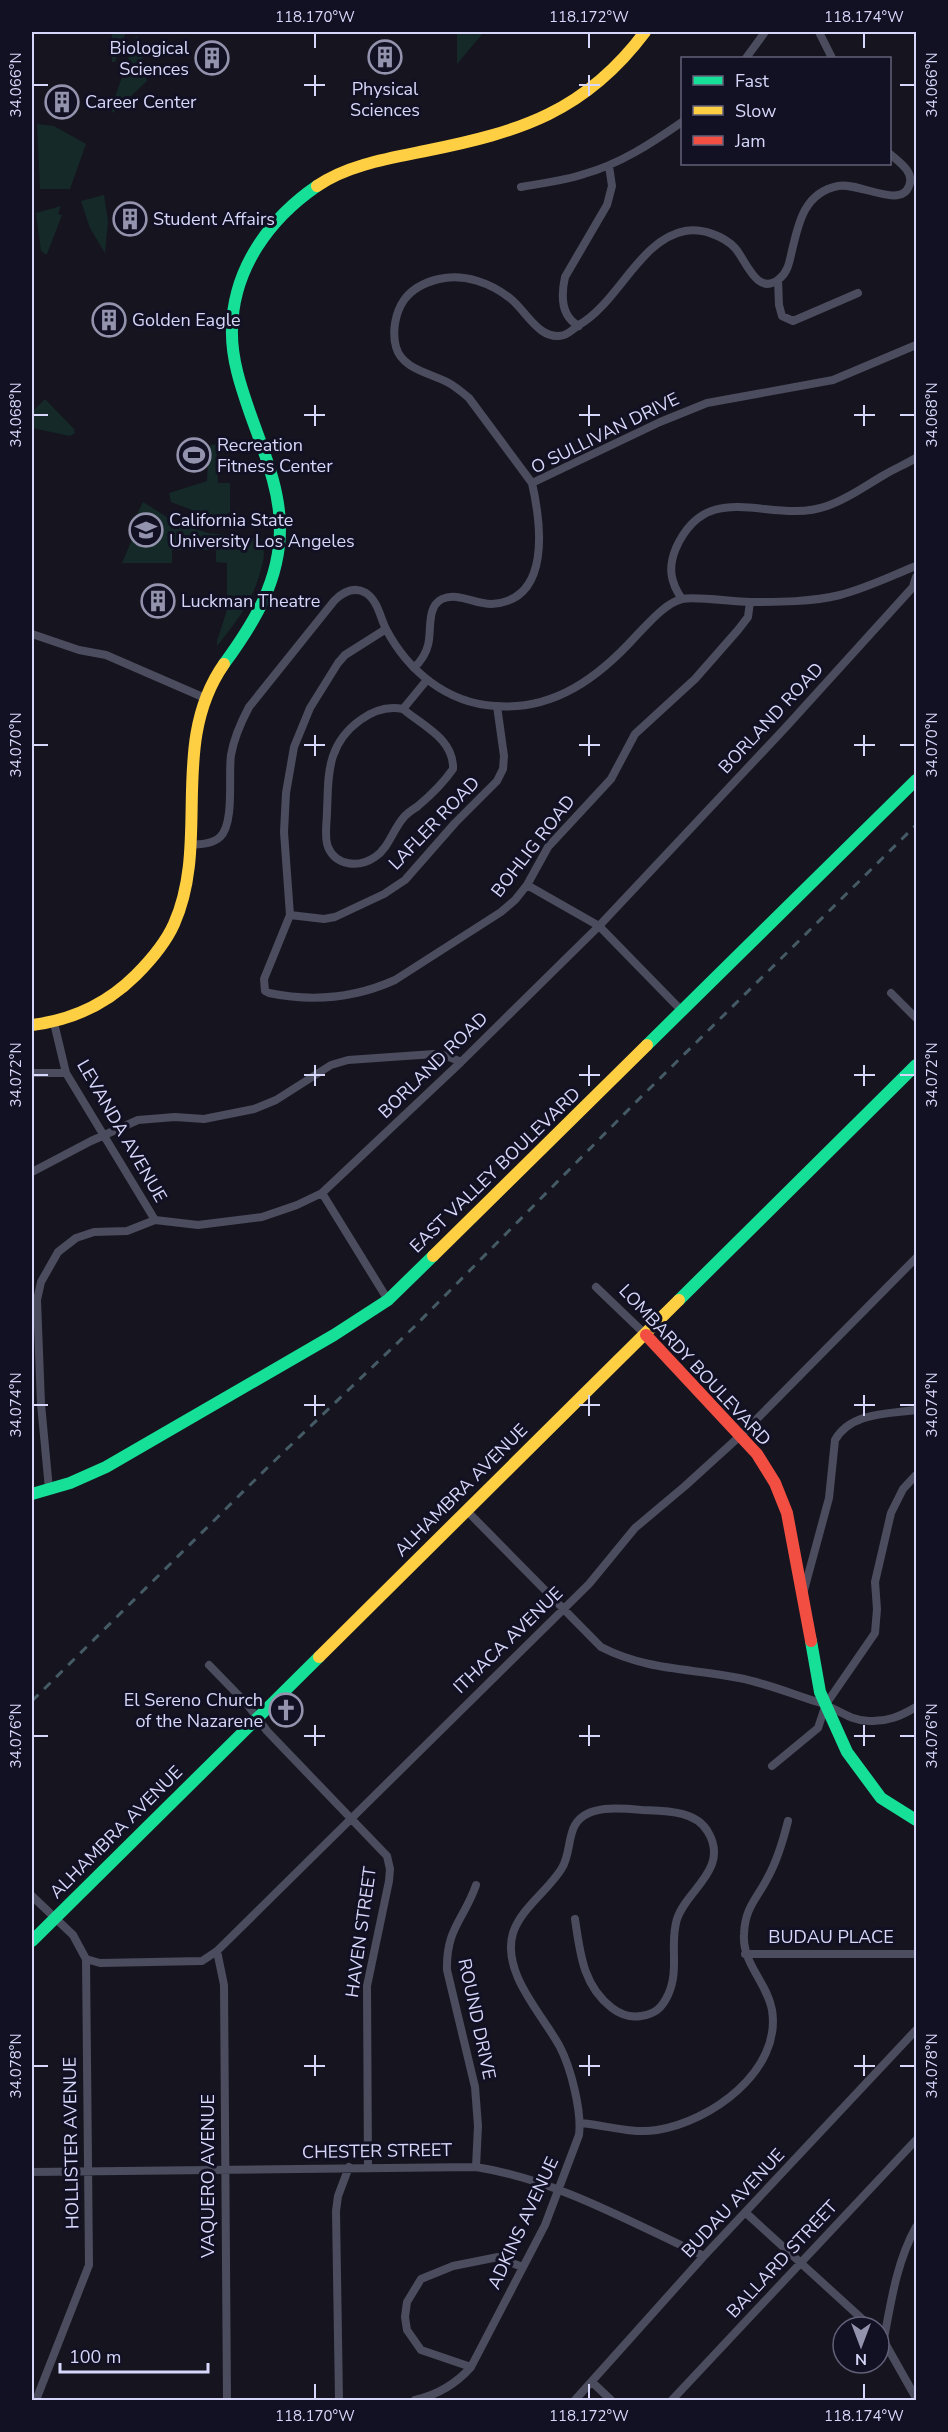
<svg xmlns="http://www.w3.org/2000/svg" width="948" height="2432" font-family="'Nunito Sans',sans-serif">
<style>
.green{fill:#142928}
.lines{fill:none;stroke-linecap:round;stroke-linejoin:round}
.street{stroke:#4b4c5e;stroke-width:8}
.fast{stroke:#16e098;stroke-width:12}
.slow{stroke:#ffcf43;stroke-width:12}
.jam{stroke:#f24e42;stroke-width:12}
.rail{stroke:#445a65;stroke-width:3;stroke-dasharray:9 8;stroke-linecap:butt}
.ticks{fill:none;stroke:#d7d7fb;stroke-width:2}
.labels{text-anchor:middle;dominant-baseline:central;stroke-width:6;stroke-linejoin:round;paint-order:stroke}
.poi-label{font-size:18px;fill:#d7d7fb;stroke:#121123;text-anchor:start}
.street-label{font-size:18px;fill:#d7d7fb;stroke:#121123}
.neatline{fill:none;stroke:#d7d7fb;stroke-width:2}
.ticks-label{font-size:15px;text-anchor:middle;fill:#d7d7fb}
</style>
<rect width="100%" height="100%" fill="#16151f"/>
<path class="green" d="M 112,32 L 126,32 L 115,62 L 112,62 Z
M 457,32 L 484,32 L 457,64 Z
M 136,36 L 138,38 L 147,81 L 113,113 L 111,109 Z
M 37,124 L 54,126 L 86,144 L 70,189 L 40,189 Z
M 104,195 L 108,221 L 105,253 L 90,228 L 81,201 Z
M 61,206 L 58,214 L 62,215 L 47,254 L 45,254 L 41,251 L 36,213 Z
M 45,399 L 74,429 L 75,433 L 70,436 L 32,428 L 32,412 Z
M 216,444 L 218,483 L 230,483 L 230,512 L 222,517 L 200,513 L 171,502 L 169,493 L 207,481 L 209,446 Z
M 143,502 L 178,524 L 208,533 L 263,539 L 260,542 C 267,553 263,561 260,573 C 252,602 236,622 217,646 L 217,641 L 227,610 L 227,563 L 216,562 L 216,550 L 172,550 L 172,563 L 122,563 L 134,535 L 134,527 L 132,525 Z"/>
<g class="lines">
<path class="street" d="M 819,32 L 832,58
M 746,58 L 765,32
M 521,187 C 542,183 564,181 584,174 C 620,164 652,143 682,122
M 778,280 L 779,305 L 782,316 L 793,321 L 858,293
M 579,326 C 560,316 561,295 565,277 L 607,205 L 612,186 L 609,166
M 532,483 L 469,398 C 462,392 455,386 447,382 C 430,373 402,369 396,347 C 392,332 395,313 404,300 C 412,289 426,282 439,279 C 464,273 491,283 511,299 C 526,311 540,342 564,335 C 570,333 574,328 579,325 C 618,303 640,239 685,231 C 702,228 724,236 735,248 C 746,260 757,297 779,279 C 787,273 789,264 791,255 C 798,225 803,193 838,186 C 859,182 901,209 909,186 C 915,172 899,162 890,154
M 682,599 C 670,582 668,567 676,548 C 709,475 771,526 827,506 C 848,499 865,486 884,475 C 894,469 906,464 916,458
M 386,629 L 345,655 L 338,663 L 310,708 L 294,747 L 286,793 L 284,832 L 290,915 L 264,979 L 265,991 L 269,993 C 312,1002 355,998 395,980 L 501,912 L 515,900 L 527,885 L 548,847 L 611,779 L 635,734 L 695,679 L 738,630 L 748,617 L 750,602
M 32,634 L 79,650 L 106,655 L 205,698
M 414,668 C 421,661 426,654 428,645 C 432,631 426,607 442,599 C 457,592 475,604 491,604 C 552,601 541,523 532,483 L 660,422 L 707,403 L 833,380 L 916,345
M 403,709 C 373,703 342,729 333,756 C 327,774 328,793 327,811 C 327,822 324,837 328,847 C 336,866 359,868 375,857 C 389,848 393,829 404,817 C 408,812 414,809 418,806 C 431,795 444,782 453,769 C 454,739 423,726 403,709 L 426,681
M 190,845 C 200,844 213,844 220,837 C 235,823 228,775 231,755 C 234,738 241,722 249,707 L 334,601 C 343,592 354,586 366,593 C 378,601 380,617 386,629 C 408,671 447,703 495,706 C 554,711 599,677 636,636 C 648,624 665,603 682,599 C 695,596 734,602 750,602 C 779,602 812,602 840,595 C 867,588 891,576 916,566
M 527,885 L 599,926 L 683,1012
M 290,915 L 324,919 L 335,917 L 384,894 L 405,880 L 455,823 L 497,781 L 503,769 L 504,756 L 497,706
M 891,993 L 916,1018
M 54,1023 L 66,1073 L 155,1220
M 32,1073 L 66,1073
M 32,1172 L 91,1141 L 138,1120 L 175,1117 L 204,1119 L 254,1109 L 276,1100 L 331,1065 L 348,1060 L 434,1054 L 447,1056 L 461,1062
M 322,1193 L 388,1300
M 596,1287 L 646,1335
M 49,1489 L 41,1404 L 37,1300 L 41,1282 L 58,1252 L 76,1238 L 94,1232 L 127,1231 L 155,1220 L 198,1225 L 262,1217 L 297,1205 L 322,1193 L 461,1062 L 599,926 L 786,727 L 913,587 L 916,577
M 468,1512 L 601,1647 C 648,1671 690,1668 739,1678 C 766,1683 792,1694 818,1702 C 837,1708 847,1720 869,1721 C 887,1722 901,1716 916,1707
M 803,1594 L 829,1498 L 835,1440 C 851,1412 888,1414 916,1410
M 209,1665 L 247,1704 L 267,1731 L 387,1856 L 390,1869 L 389,1881 L 367,1986 L 368,2167
M 772,1766 L 818,1728 L 826,1704 L 875,1633 L 877,1609 L 875,1582 L 891,1513 L 903,1489 L 916,1475
M 32,1896 L 73,1935 L 86,1959 L 89,2265 L 36,2400
M 217,1951 L 224,1985 L 227,2400
M 745,1954 L 916,1954
M 86,1959 L 100,1963 L 202,1961 L 217,1951 L 589,1584 L 635,1528 L 685,1486 L 740,1436 L 916,1258
M 580,2123 C 606,2125 630,2134 657,2130 C 710,2122 782,2071 772,2010 C 767,1982 742,1964 744,1934 C 745,1907 757,1899 768,1877 C 778,1859 783,1841 788,1821
M 476,2167 L 478,2126 L 475,2087 L 447,1970 C 446,1928 464,1920 476,1885
M 32,2172 L 476,2167 C 557,2180 630,2222 704,2256
M 746,2213 L 871,2327
M 881,2336 L 916,2398
M 884,2339 C 891,2301 897,2261 916,2227
M 471,2367 L 421,2350 L 407,2330 L 405,2317 L 407,2302 L 421,2279 L 453,2266 L 498,2257 L 522,2267
M 592,2382 L 611,2400
M 339,2400 L 336,2211 L 338,2196 L 349,2167
M 415,2400 C 437,2395 456,2384 471,2367 L 545,2225 L 579,2135 C 582,2112 571,2068 560,2047 C 543,2015 501,1973 513,1933 C 521,1908 549,1890 562,1868 C 570,1855 568,1837 575,1825 C 587,1804 622,1808 642,1810 C 664,1811 696,1810 708,1832 C 730,1869 686,1890 677,1919 C 669,1944 680,1969 668,1995 C 662,2008 655,2014 641,2016 C 630,2018 620,2014 612,2008 C 583,1986 580,1953 575,1919
M 575,2400 L 704,2256 L 916,2030
M 672,2400 L 916,2140"/>
<path class="fast" d="M 224,664 C 254,623 280,581 280,528 C 280,488 263,450 250,413 C 241,387 231,358 232,329 C 233,269 269,219 317,186
M 647,1045 L 916,780
M 679,1300 L 916,1065
M 32,1494 L 70,1483 L 106,1467 L 334,1335 L 388,1300 L 433,1256
M 811,1641 L 820,1692 L 847,1752 L 881,1798 L 916,1820
M 32,1941 L 319,1657"/>
<path class="slow" d="M 317,186 C 347,165 390,158 425,151 C 520,132 585,112 645,32
M 32,1025 C 73,1020 107,1004 136,975 C 151,960 165,944 174,924 C 211,841 168,744 224,664
M 433,1256 L 647,1045
M 319,1657 L 679,1300"/>
<path class="jam" d="M 646,1335 L 757,1454 L 775,1483 L 787,1513 L 811,1641"/>
<path class="rail" d="M 32,1701 L 267,1468 L 414,1327 L 635,1103 L 916,825"/>
</g>
<path class="ticks" d="M 315,33 L 315,48M 589,33 L 589,48M 864,33 L 864,48M 315,75 L 315,96M 589,75 L 589,96M 33,85 L 48,85M 304,85 L 325,85M 579,85 L 600,85M 900,85 L 915,85M 315,405 L 315,426M 589,405 L 589,426M 864,405 L 864,426M 33,415 L 48,415M 304,415 L 325,415M 579,415 L 600,415M 854,415 L 875,415M 900,415 L 915,415M 315,735 L 315,756M 589,735 L 589,756M 864,735 L 864,756M 33,745 L 48,745M 304,745 L 325,745M 579,745 L 600,745M 854,745 L 875,745M 900,745 L 915,745M 315,1065 L 315,1086M 589,1065 L 589,1086M 864,1065 L 864,1086M 33,1075 L 48,1075M 304,1075 L 325,1075M 579,1075 L 600,1075M 854,1075 L 875,1075M 900,1075 L 915,1075M 315,1395 L 315,1416M 589,1395 L 589,1416M 864,1395 L 864,1416M 33,1405 L 48,1405M 304,1405 L 325,1405M 579,1405 L 600,1405M 854,1405 L 875,1405M 900,1405 L 915,1405M 315,1725 L 315,1746M 589,1725 L 589,1746M 864,1725 L 864,1746M 33,1736 L 48,1736M 304,1736 L 325,1736M 579,1736 L 600,1736M 854,1736 L 875,1736M 900,1736 L 915,1736M 315,2055 L 315,2076M 589,2055 L 589,2076M 864,2055 L 864,2076M 33,2066 L 48,2066M 304,2066 L 325,2066M 579,2066 L 600,2066M 854,2066 L 875,2066M 900,2066 L 915,2066M 315,2384 L 315,2399M 589,2384 L 589,2399M 864,2384 L 864,2399"/>
<defs>
<g id="building-ring" transform="scale(1.725)"><circle r="9.5" fill="#121123" stroke="#9393ae" stroke-width="1.5"/><path d="M-4-6H4V6H1V3H-1V6H-4ZM-2.5-4.3h1.7v1.8h-1.7ZM.8-4.3h1.7v1.8H.8ZM-2.5-1h1.7V.8h-1.7ZM.8-1h1.7V.8H.8Z" fill="#9393ae"/></g>
<g id="stadium-ring" transform="scale(1.725)"><circle r="9.5" fill="#121123" stroke="#9393ae" stroke-width="1.5"/><path d="M0-5a6.5 5 0 1 0 0 10a6.5 5 0 1 0 0-10ZM-3.5-1.8h7v3.6h-7Z" fill="#9393ae"/></g>
<g id="university-ring" transform="scale(1.725)"><circle r="9.5" fill="#121123" stroke="#9393ae" stroke-width="1.5"/><path d="M0-5L7-2L0 1L-7-2ZM-4 1L0 2.5L4 1V4Q0 6-4 4Z" fill="#9393ae"/></g>
<g id="church-ring" transform="scale(1.725)"><circle r="9.5" fill="#121123" stroke="#9393ae" stroke-width="1.5"/><path d="M-1.2-6h2.4v3.5h3.3v2.4h-3.3V6h-2.4V-.1h-3.3v-2.4h3.3Z" fill="#9393ae"/></g>
</defs>
<g fill-rule="evenodd">
<use href="#building-ring" x="385" y="57"/>
<use href="#building-ring" x="212" y="58"/>
<use href="#building-ring" x="62" y="102"/>
<use href="#building-ring" x="130" y="219"/>
<use href="#building-ring" x="109" y="320"/>
<use href="#stadium-ring" x="194" y="455"/>
<use href="#university-ring" x="146" y="530"/>
<use href="#building-ring" x="158" y="601"/>
<use href="#church-ring" x="286" y="1710"/>
</g>
<g class="labels">
<g class="poi-label">
<text x="189" y="48" text-anchor="end">Biological<tspan x="189" dy="21">Sciences</tspan></text>
<text x="385" y="89" text-anchor="middle">Physical<tspan x="385" dy="21">Sciences</tspan></text>
<text x="85" y="102">Career Center</text>
<text x="153" y="219">Student Affairs</text>
<text x="132" y="320">Golden Eagle</text>
<text x="217" y="445">Recreation<tspan x="217" dy="21">Fitness Center</tspan></text>
<text x="169" y="520">California State<tspan x="169" dy="21">University Los Angeles</tspan></text>
<text x="181" y="601">Luckman Theatre</text>
<text x="263" y="1700" text-anchor="end">El Sereno Church<tspan x="263" dy="21">of the Nazarene</tspan></text>
</g>
<g class="street-label">
<text transform="translate(605 433) rotate(-26)">O SULLIVAN DRIVE</text>
<text transform="translate(771 718) rotate(-47)">BORLAND ROAD</text>
<text transform="translate(434 823) rotate(-46)">LAFLER ROAD</text>
<text transform="translate(533 846) rotate(-52)">BOHLIG ROAD</text>
<text transform="translate(433 1065) rotate(-44)">BORLAND ROAD</text>
<text transform="translate(122 1131) rotate(60)">LEVANDA AVENUE</text>
<text transform="translate(495 1170) rotate(-44)">EAST VALLEY BOULEVARD</text>
<text transform="translate(695 1365) rotate(47)">LOMBARDY BOULEVARD</text>
<text transform="translate(461 1490) rotate(-45)">ALHAMBRA AVENUE</text>
<text transform="translate(508 1640) rotate(-44)">ITHACA AVENUE</text>
<text transform="translate(116 1832) rotate(-45)">ALHAMBRA AVENUE</text>
<text transform="translate(361 1932) rotate(-82)">HAVEN STREET</text>
<text x="831" y="1937">BUDAU PLACE</text>
<text transform="translate(477 2019) rotate(78)">ROUND DRIVE</text>
<text transform="translate(71 2143) rotate(-91)">HOLLISTER AVENUE</text>
<text transform="translate(377 2151) rotate(-1)">CHESTER STREET</text>
<text transform="translate(208 2176) rotate(-90)">VAQUERO AVENUE</text>
<text transform="translate(733 2203) rotate(-47)">BUDAU AVENUE</text>
<text transform="translate(523 2223) rotate(-65)">ADKINS AVENUE</text>
<text transform="translate(782 2259) rotate(-47)">BALLARD STREET</text>
</g>
</g>
<rect width="948" height="2432" fill="none" stroke="#121123" stroke-width="66"/>
<rect x="681" y="57" width="210" height="108" fill="#121123" stroke="#616079" stroke-width="1.5"/>
<rect x="693" y="76" width="30" height="9" fill="#16e098" stroke="#616079" stroke-width="1.5"/>
<text x="735" y="87" font-size="18" fill="#d7d7fb">Fast</text>
<rect x="693" y="106" width="30" height="9" fill="#ffcf43" stroke="#616079" stroke-width="1.5"/>
<text x="735" y="117" font-size="18" fill="#d7d7fb">Slow</text>
<rect x="693" y="136" width="30" height="9" fill="#f24e42" stroke="#616079" stroke-width="1.5"/>
<text x="735" y="147" font-size="18" fill="#d7d7fb">Jam</text>
<g transform="translate(861 2345) rotate(180)"><circle r="28" fill="#121123" stroke="#616079" stroke-width="1.5"/>
<path d="M0-4.5L10 22L0 15L-10 22Z" fill="#9393ae"/>
<text y="-9" font-size="16" font-weight="bold" text-anchor="middle" fill="#d7d7fb">N</text>
</g>
<path d="M60 2363v9h148v-9" fill="none" stroke="#d7d7fb" stroke-width="3"/>
<text x="69" y="2363" font-size="18" fill="#d7d7fb" stroke="#121123" stroke-width="4.5" paint-order="stroke">100 m</text>
<rect x="33" y="33" width="882" height="2366" class="neatline"/>
<g class="ticks-label">
<text x="315" y="22">118.170°W</text>
<text x="589" y="22">118.172°W</text>
<text x="864" y="22">118.174°W</text>
<text transform="translate(932 85) rotate(-90)" y="5">34.066°N</text>
<text transform="translate(16 85) rotate(-90)" y="5">34.066°N</text>
<text transform="translate(932 415) rotate(-90)" y="5">34.068°N</text>
<text transform="translate(16 415) rotate(-90)" y="5">34.068°N</text>
<text transform="translate(932 745) rotate(-90)" y="5">34.070°N</text>
<text transform="translate(16 745) rotate(-90)" y="5">34.070°N</text>
<text transform="translate(16 1075) rotate(-90)" y="5">34.072°N</text>
<text transform="translate(932 1075) rotate(-90)" y="5">34.072°N</text>
<text transform="translate(16 1405) rotate(-90)" y="5">34.074°N</text>
<text transform="translate(932 1405) rotate(-90)" y="5">34.074°N</text>
<text transform="translate(932 1736) rotate(-90)" y="5">34.076°N</text>
<text transform="translate(16 1736) rotate(-90)" y="5">34.076°N</text>
<text transform="translate(932 2066) rotate(-90)" y="5">34.078°N</text>
<text transform="translate(16 2066) rotate(-90)" y="5">34.078°N</text>
<text x="315" y="2421">118.170°W</text>
<text x="589" y="2421">118.172°W</text>
<text x="864" y="2421">118.174°W</text>
</g>
</svg>
